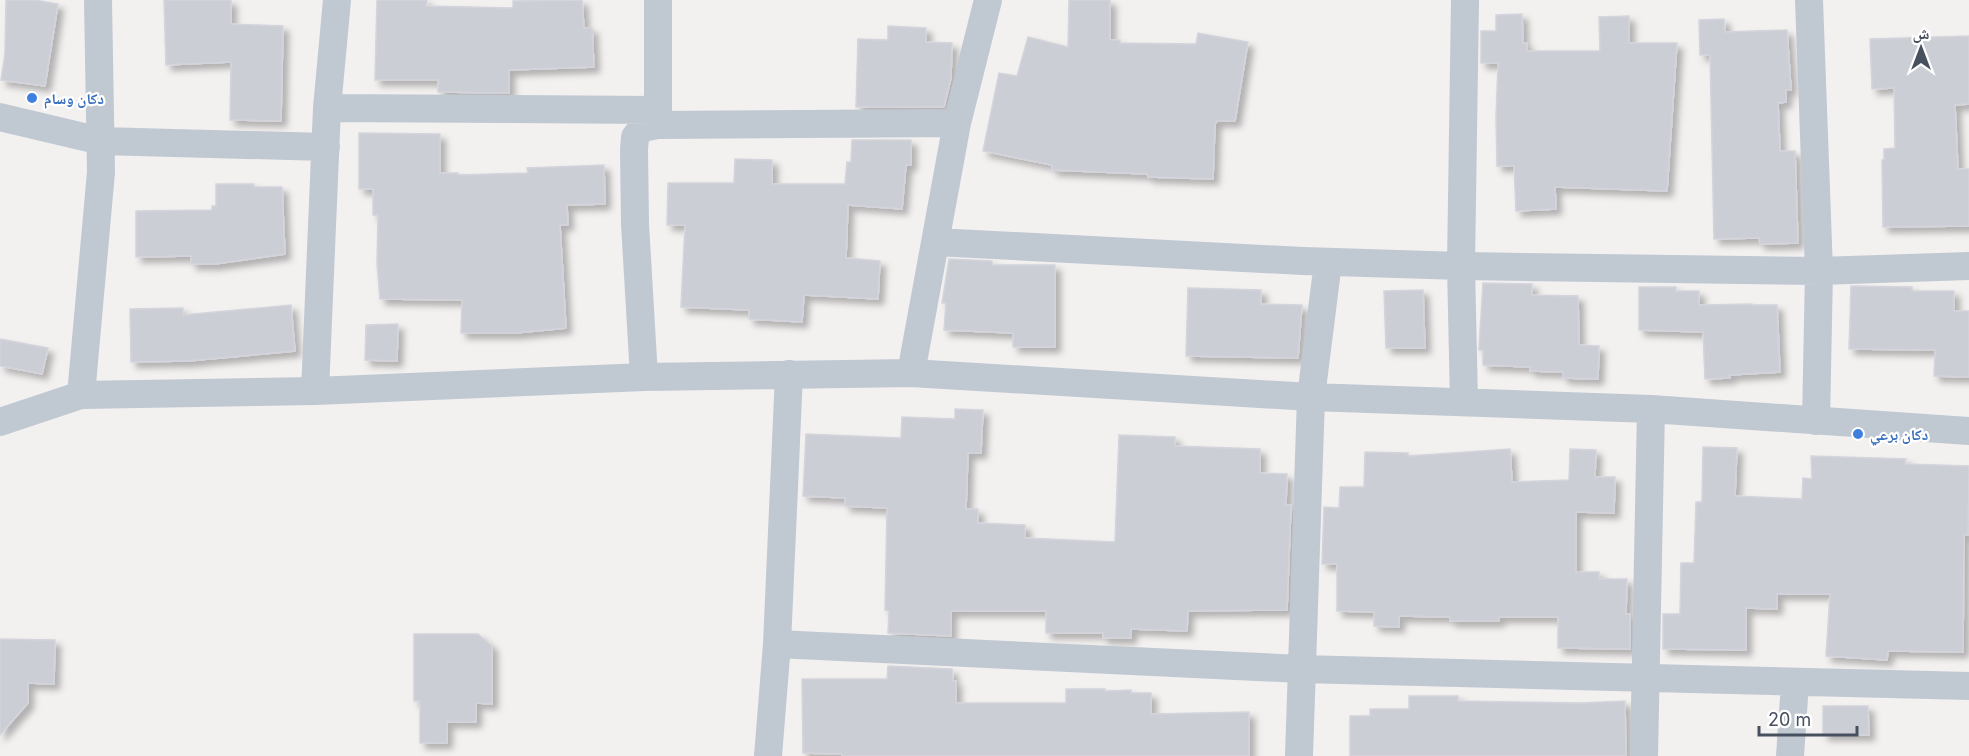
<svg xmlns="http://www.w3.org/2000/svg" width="1969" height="756" font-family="Inter,'Noto Naskh Arabic',sans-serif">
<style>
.building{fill:#ccced6;stroke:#d4d5dc;stroke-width:1.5;filter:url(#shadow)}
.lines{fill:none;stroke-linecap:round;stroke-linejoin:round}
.street{stroke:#c0c8d2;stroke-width:28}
.shop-dot{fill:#3f7fe0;stroke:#fff;stroke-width:2}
.labels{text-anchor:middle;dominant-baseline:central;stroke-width:4.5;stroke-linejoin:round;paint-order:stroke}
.shop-label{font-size:15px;font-weight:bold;fill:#366cbe;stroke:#fff;text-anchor:start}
</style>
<defs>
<filter id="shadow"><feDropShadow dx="5.5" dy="5.5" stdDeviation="3" flood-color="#0004"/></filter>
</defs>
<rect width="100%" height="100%" fill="#f3f0f0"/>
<path class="building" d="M 6,0 L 35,0 L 58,4 L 45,86 L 1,80 L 5,53 Z
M 164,0 L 231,0 L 231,24 L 283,26 L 281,121 L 230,120 L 231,62 L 166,65 Z
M 377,0 L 427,0 L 426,6 L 513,8 L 513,1 L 582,0 L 584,28 L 592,28 L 594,67 L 509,70 L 509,93 L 438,92 L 438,80 L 375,80 Z
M 1069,0 L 1110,0 L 1110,40 L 1120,40 L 1120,43 L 1196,44 L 1198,33 L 1248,42 L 1235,121 L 1217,121 L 1215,124 L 1213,179 L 1148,177 L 1147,174 L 1052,170 L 1052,165 L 983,151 L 999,73 L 1017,76 L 1028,37 L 1068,47 Z
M 1522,14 L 1523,43 L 1527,43 L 1527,51 L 1600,51 L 1599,17 L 1629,16 L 1629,43 L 1677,43 L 1667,191 L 1555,187 L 1556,209 L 1516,211 L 1514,166 L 1497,166 L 1496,118 L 1498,63 L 1481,63 L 1481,31 L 1496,31 L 1496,15 Z
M 1724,19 L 1725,32 L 1787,30 L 1791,90 L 1786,90 L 1786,102 L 1778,103 L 1780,151 L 1795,151 L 1798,243 L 1760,244 L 1759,238 L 1714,239 L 1710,55 L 1700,55 L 1699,20 Z
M 888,26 L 926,28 L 926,42 L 952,43 L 951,78 L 944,107 L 856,107 L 858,39 L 888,40 Z
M 1969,36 L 1969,104 L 1955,105 L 1958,169 L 1969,169 L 1969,226 L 1883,227 L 1882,160 L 1884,160 L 1884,149 L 1895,148 L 1894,88 L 1872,89 L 1870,39 Z
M 359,133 L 440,134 L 440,173 L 458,173 L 458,175 L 528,173 L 527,168 L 604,165 L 605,204 L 567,205 L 568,225 L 560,225 L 566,328 L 516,333 L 461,333 L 462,300 L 380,299 L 377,264 L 378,215 L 373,215 L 373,189 L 359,189 Z
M 852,140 L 911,140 L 911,165 L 906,165 L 902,209 L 848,205 L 846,258 L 880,261 L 878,299 L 804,295 L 802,322 L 749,319 L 749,310 L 681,307 L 685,225 L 667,225 L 668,183 L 734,183 L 735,159 L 772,160 L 772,184 L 845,184 L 847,162 L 851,162 Z
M 216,184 L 254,184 L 254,187 L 282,187 L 285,254 L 215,264 L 191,264 L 191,256 L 136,257 L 136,211 L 212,210 L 212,206 L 216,206 Z
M 949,259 L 992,261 L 992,265 L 1055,265 L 1055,347 L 1013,347 L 1013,333 L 944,330 L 946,303 L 942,303 Z
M 1483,283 L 1532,284 L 1532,295 L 1578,296 L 1579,345 L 1599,346 L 1598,379 L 1563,378 L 1563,372 L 1530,371 L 1530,367 L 1483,365 L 1483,350 L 1479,350 L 1479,348 Z
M 1851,286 L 1912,287 L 1912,291 L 1954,291 L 1954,311 L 1969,311 L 1969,377 L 1934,376 L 1935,350 L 1849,349 Z
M 1639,287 L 1676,287 L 1676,291 L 1699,291 L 1699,305 L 1752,304 L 1752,305 L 1777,305 L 1780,372 L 1730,375 L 1730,378 L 1705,379 L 1703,332 L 1639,330 Z
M 1188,288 L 1261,290 L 1261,304 L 1302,305 L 1298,358 L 1186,356 Z
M 1423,290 L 1425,348 L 1386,348 L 1384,291 Z
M 291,305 L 295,351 L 188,361 L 131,362 L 130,309 L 183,308 L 183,315 Z
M 398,324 L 397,361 L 365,360 L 366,325 Z
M 0,339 L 48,348 L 42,374 L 0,366 Z
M 955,409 L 983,410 L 981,453 L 968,453 L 966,509 L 978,509 L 978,523 L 1025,525 L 1025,538 L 1115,542 L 1119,435 L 1175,437 L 1175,446 L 1260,449 L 1260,473 L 1287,474 L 1286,505 L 1291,505 L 1287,610 L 1188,611 L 1187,631 L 1131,629 L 1131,638 L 1103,638 L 1103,633 L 1046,633 L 1046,611 L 951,611 L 951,636 L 888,633 L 889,611 L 885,610 L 887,508 L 845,506 L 845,498 L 803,496 L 806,434 L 901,438 L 902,417 L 955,419 Z
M 1703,447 L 1737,448 L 1735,496 L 1802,499 L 1803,478 L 1812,479 L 1811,456 L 1906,459 L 1905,464 L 1969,466 L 1968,535 L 1964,535 L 1963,652 L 1888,651 L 1887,660 L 1826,656 L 1830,594 L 1777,594 L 1777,609 L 1746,608 L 1746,650 L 1663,649 L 1663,614 L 1680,614 L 1681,563 L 1694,563 L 1696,502 L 1702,502 Z
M 1510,449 L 1512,482 L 1569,480 L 1570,449 L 1596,450 L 1595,477 L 1615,477 L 1614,513 L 1576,512 L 1576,572 L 1599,572 L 1599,579 L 1627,579 L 1626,614 L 1630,614 L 1630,649 L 1558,648 L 1558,617 L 1499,617 L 1499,621 L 1450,621 L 1450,617 L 1399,616 L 1399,627 L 1374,626 L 1374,612 L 1337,611 L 1337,564 L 1322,564 L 1324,507 L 1339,508 L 1340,487 L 1364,487 L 1365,452 L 1408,453 L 1408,456 Z
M 414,634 L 478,634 L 492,646 L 492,704 L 476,703 L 476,722 L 447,722 L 447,743 L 420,743 L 420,701 L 414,701 Z
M 0,639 L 55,640 L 54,684 L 28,683 L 28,703 L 0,735 Z
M 888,666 L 952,669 L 953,681 L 956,681 L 956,703 L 1066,703 L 1066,689 L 1105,689 L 1105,691 L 1131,690 L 1131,693 L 1151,693 L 1151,714 L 1249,712 L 1249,756 L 842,756 L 842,754 L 803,753 L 802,679 L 887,679 Z
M 1409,696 L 1458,696 L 1458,701 L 1580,703 L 1625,701 L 1626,756 L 1350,756 L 1350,716 L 1370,716 L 1370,709 L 1409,709 Z
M 1823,706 L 1868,706 L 1869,735 L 1823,735 Z"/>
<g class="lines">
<path class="street" d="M 1809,0 L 1819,271 L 1816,421
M 327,108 L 657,110
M 0,117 L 101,141 L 326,147
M 658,125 L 658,0
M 936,242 L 1303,261 L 1461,266 L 1819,271 L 1969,266
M 911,373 L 957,123 L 988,0
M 644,377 L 635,224 L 634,150 L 635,137 L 642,128 L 658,125 L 957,123
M 315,391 L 327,108 L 337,0
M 81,395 L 101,172 L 98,0
M 1464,402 L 1461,266 L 1465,0
M 0,422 L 81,395 L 315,391 L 644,377 L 911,373 L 1311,397 L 1651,409 L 1969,431
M 777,644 L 1301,669 L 1969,686
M 768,756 L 777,644 L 789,374
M 1299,756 L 1311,397 L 1328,262
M 1644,756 L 1651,409
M 1790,756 L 1795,683"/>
</g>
<g class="shop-dot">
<circle cx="32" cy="98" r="6"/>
<circle cx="1858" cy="434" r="6"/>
</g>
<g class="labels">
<g class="shop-label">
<text x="44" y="98">دكان وسام</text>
<text x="1870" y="434">دكان برعي</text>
</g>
</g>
<g transform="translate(1921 48)" stroke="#ffffff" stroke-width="4.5" paint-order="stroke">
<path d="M0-4.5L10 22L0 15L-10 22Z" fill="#47505e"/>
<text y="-9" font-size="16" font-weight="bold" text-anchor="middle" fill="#47505e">ش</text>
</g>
<path d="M1759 726v9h98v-9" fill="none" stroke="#47505e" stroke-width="3"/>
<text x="1768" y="726" font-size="18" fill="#47505e" stroke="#ffffff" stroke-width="4.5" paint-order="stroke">20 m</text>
</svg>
